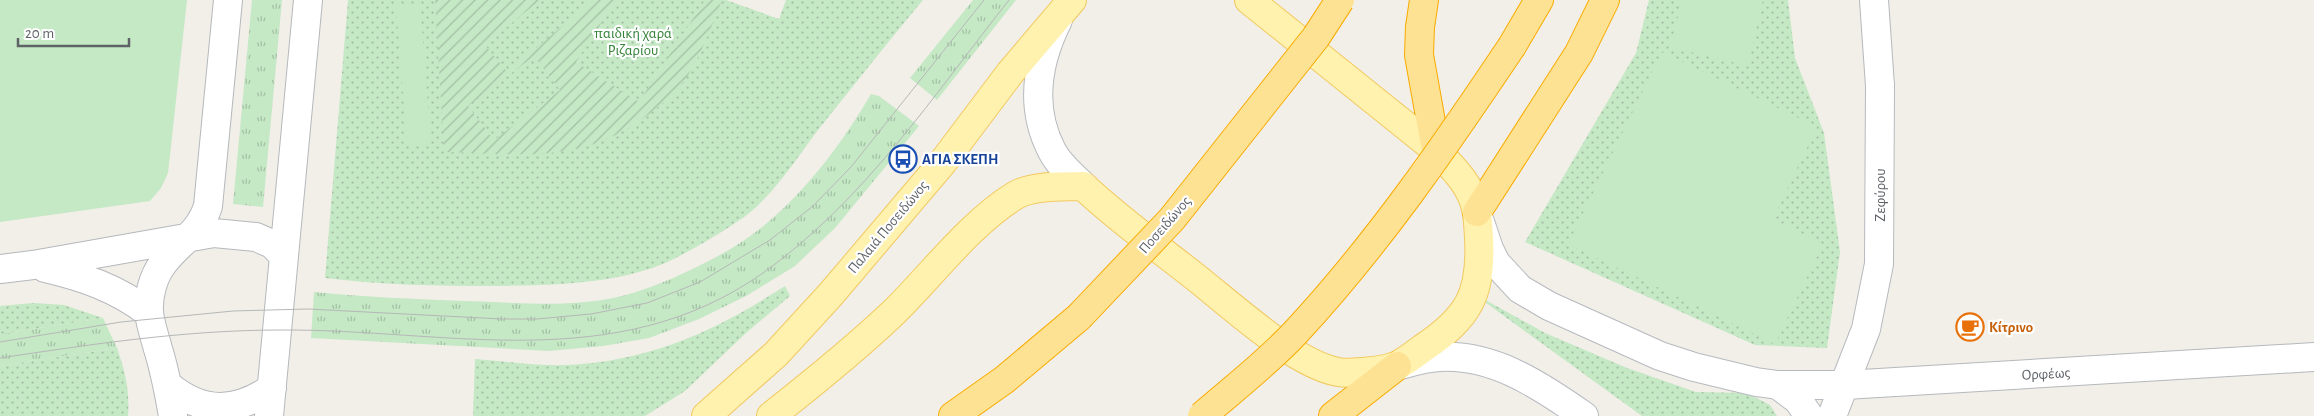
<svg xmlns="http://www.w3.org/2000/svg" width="2314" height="416" font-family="'Alegreya Sans',sans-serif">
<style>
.grass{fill:url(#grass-tufts)}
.park{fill:url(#park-dots)}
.garden{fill:url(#garden-furrows);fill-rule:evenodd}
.pitch{fill:#c5e8c5}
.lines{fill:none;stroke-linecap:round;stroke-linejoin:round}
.street-casing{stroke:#b5b8bc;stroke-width:30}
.secondary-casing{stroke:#b6babf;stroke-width:30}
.primary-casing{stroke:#f2c960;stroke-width:30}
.highway-casing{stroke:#f9ab00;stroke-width:30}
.street{stroke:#fff;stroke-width:28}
.secondary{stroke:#fff;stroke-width:28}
.primary{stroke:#fff2af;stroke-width:28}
.highway{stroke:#fde293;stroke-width:28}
.tram{stroke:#b6b7b8;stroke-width:1}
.highway-bridge-casing{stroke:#f9ab00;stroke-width:30;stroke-linecap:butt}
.highway-bridge{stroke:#fde293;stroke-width:28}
.labels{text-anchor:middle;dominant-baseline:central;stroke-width:4.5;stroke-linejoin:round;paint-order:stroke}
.park-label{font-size:15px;fill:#348238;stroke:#fff}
.transit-label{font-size:15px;font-weight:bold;fill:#164399;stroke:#fff;text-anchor:start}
.street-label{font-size:15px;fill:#5f6368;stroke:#fff}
.food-label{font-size:15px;font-weight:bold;fill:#c56008;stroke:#fff;text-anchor:start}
</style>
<defs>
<pattern id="grass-tufts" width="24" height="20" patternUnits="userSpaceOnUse" patternTransform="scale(1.25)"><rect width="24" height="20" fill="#c5e8c5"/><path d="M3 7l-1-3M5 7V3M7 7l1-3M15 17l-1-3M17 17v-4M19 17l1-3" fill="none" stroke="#a3c0a4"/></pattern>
<pattern id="park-dots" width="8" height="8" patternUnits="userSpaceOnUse" patternTransform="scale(1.25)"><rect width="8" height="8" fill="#c5e8c5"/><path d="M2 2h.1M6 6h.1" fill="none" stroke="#a3c0a4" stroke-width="1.8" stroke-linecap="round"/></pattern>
<pattern id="garden-furrows" width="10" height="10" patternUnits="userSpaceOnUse" patternTransform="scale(1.25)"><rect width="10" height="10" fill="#c5e8c5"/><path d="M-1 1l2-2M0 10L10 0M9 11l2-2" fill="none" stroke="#a3c0a4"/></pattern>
</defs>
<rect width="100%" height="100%" fill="#f1efe8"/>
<path class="grass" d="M 252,0 L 282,0 L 263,207 L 233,204 Z
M 973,0 L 1016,0 L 937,100 L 910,78 Z
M 871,94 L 879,96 L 919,126 L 835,228 L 795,266 L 746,296 L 699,319 L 649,338 L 603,346 L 549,351 L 311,338 L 314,292 C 364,297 415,299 465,301 C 505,302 546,306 586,302 C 621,299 655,287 686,272 C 707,262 727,252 746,239 C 796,205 841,146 871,94 Z
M 103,318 L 117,348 L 0,366 L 0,334 Z"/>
<path class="park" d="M 348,0 L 726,0 L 779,19 L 786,0 L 923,0 C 887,43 853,86 818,130 C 797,158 776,191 748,214 C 727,230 674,262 649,269 C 599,285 546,285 495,286 C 438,286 381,285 325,278 Z
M 1649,0 L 1788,0 L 1795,58 L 1824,133 L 1840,252 L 1827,348 L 1755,345 L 1525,242 L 1636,53 Z
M 785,286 L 790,296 L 746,333 L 685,391 L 645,416 L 473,416 L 475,359 C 505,361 536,366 566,365 C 651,361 715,331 785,286 Z
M 1471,292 L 1545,333 L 1627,368 L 1696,392 L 1747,393 L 1770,405 L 1777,416 L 1642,416 Z
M 34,303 L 64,305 L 103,318 L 0,334 L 0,306 Z
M 117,348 C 125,371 130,391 128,416 L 0,416 L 0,366 Z"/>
<path class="garden" d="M 435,0 L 540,0 L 485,45 L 507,72 L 594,0 L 616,0 L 576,62 L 639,102 L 705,0 L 722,0 C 711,27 701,56 685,80 C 676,93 661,105 649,114 C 583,165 522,154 444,152 ZM 534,56 L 560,90 L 494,140 L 468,106 Z"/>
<path class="pitch" d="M 0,0 L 187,0 L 168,173 L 161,188 L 150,201 L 0,222 Z
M 1682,0 L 1763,0 L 1748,66 L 1670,47 Z
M 420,3 L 431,144 L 407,146 L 396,5 Z
M 1662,52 L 1817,127 L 1773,219 L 1823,244 L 1775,344 L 1568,244 Z"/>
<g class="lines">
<g class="street-casing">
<path id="street" d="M 1874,0 L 1880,86
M 45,268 C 83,277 117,288 149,313
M 0,269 L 33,265 L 214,233 L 256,237 L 272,244 L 284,256
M 1845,385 L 2314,357
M 169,386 C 203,414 236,413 272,388
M 173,416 C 169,393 165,371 158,349 C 155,337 150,324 149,312 C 148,297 153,277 162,265 C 178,242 199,235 208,206 L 228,0
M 269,416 L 308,0"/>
</g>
<g class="secondary-casing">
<path id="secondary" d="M 1058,20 C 1037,62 1029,107 1052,151 C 1059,165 1072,175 1083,186
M 1480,222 L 1489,249 L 1496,263 L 1520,289 L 1549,306 L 1660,356 L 1694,367 L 1756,382 L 1778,385 L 1845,385
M 1397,366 C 1408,363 1419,359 1431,358 C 1488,350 1540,385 1584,416
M 1778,385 L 1798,400 L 1809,416
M 1832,416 L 1866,329 L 1879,264 L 1880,86"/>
</g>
<g class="primary-casing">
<path id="primary" d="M 706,416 L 776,354 L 831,294 L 943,162 L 1010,73 L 1072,0
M 771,416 C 813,383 854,350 893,313 C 931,276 970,223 1016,195 C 1034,185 1062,187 1083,186 C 1117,218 1157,247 1194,276 C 1230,304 1294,364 1338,372 C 1351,374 1385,371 1398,365 C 1406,361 1415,354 1423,348 C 1469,317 1482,294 1479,238 C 1478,223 1478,208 1471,194 C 1463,177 1449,164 1436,150 L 1249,0"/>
</g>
<g class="highway-casing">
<path id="highway" d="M 1424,0 L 1420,27 L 1419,55 L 1436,150
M 1512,46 L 1539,0
M 1477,212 L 1579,53 L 1605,0
M 953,416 L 1004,380 L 1079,317
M 1333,416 L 1397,366"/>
</g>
<use href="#street" class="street"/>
<use href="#secondary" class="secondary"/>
<use href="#primary" class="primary"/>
<use href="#highway" class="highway"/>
<path class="tram" d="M 0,342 L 121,322 L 233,311 L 308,309 L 502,319 L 537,319 L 591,314 L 647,303 L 700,282 L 770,240 L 813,206 L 851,167 L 984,0
M 0,358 C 93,344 186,330 281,330 C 447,329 615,377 763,273 C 864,201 933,96 1009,0"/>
<g class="highway-bridge-casing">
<path id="highway-bridge" d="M 1079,317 L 1172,219 L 1316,37 L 1340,0
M 1202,416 C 1233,389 1267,363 1295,333 C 1377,245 1445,146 1512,46"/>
</g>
<use href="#highway-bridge" class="highway-bridge"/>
</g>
<defs>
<g id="bus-ring" transform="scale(1.4375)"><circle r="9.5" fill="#fff" stroke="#1a4fb4" stroke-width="1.5"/><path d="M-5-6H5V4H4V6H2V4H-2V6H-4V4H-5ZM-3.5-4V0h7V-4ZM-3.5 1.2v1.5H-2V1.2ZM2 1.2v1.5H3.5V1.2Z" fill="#1a4fb4"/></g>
<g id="cafe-ring" transform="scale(1.4375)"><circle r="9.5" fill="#fff" stroke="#e8710a" stroke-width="1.5"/><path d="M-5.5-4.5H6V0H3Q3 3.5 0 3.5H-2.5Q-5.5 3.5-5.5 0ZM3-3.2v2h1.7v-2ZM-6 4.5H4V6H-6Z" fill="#e8710a"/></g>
</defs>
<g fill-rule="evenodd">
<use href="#bus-ring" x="903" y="159"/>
<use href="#cafe-ring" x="1970" y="327"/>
</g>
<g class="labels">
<g class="park-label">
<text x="633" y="33">παιδική χαρά<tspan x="633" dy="17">Ριζαρίου</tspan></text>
</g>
<g class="transit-label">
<text x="922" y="159">ΑΓΙΑ ΣΚΕΠΗ</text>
</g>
<g class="street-label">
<text transform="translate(1880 195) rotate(-90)">Ζεφύρου</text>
<text transform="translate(1165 225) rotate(-49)">Ποσειδώνος</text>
<text transform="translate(888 227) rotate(-50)">Παλαιά Ποσειδώνος</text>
<text transform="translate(2046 374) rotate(-3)">Ορφέως</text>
</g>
<g class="food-label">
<text x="1989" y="327">Κίτρινο</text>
</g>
</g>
<path d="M18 38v8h111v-8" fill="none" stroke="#5f6368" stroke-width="2.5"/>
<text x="25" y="38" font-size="15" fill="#5f6368" stroke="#ffffff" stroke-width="4" paint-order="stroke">20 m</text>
</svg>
